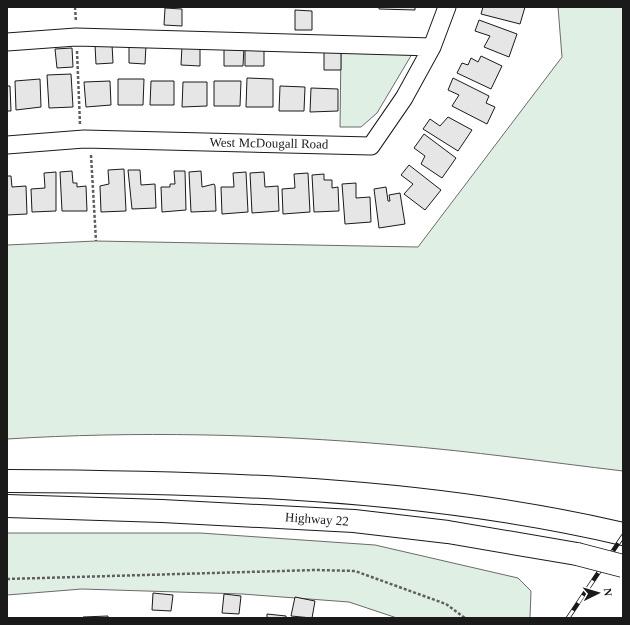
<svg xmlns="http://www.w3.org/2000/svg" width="630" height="625" font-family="Georgia,serif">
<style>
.green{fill:#e0efe3;stroke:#6a6a6a}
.building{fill:#e6e6e6;stroke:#1a1a1a}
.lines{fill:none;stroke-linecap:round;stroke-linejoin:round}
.minor-casing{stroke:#1a1a1a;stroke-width:19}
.major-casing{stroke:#1a1a1a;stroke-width:24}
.path{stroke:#5f5f5f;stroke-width:2.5;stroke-dasharray:3 2;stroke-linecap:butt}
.minor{stroke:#fff;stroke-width:17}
.major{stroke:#fff;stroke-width:22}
.rail-casing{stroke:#1a1a1a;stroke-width:4.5}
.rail{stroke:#fff;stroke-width:3;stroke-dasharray:9;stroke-linecap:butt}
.major-bridge-casing{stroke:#1a1a1a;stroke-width:24;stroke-linecap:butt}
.major-bridge{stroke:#fff;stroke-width:22}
.labels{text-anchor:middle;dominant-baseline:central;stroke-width:3;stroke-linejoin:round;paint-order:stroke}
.street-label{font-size:13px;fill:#1a1a1a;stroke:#fff}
</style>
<rect width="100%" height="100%" fill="#fff"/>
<path class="green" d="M 558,7 L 623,7 L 623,471 C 547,462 471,451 395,445 C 266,434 136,431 7,439 L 7,245 L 96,241 L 418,247 L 562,57 Z
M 341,47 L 415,49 L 377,113 L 361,127 L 340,127 Z
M 7,533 L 200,533 L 375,545 L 518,578 L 531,591 L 530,618 L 397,618 L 349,602 L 242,594 L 82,589 L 7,595 Z"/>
<path class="building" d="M 379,7 L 415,7 L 415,10 L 379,9 Z
M 483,7 L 525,7 L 520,24 L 481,14 Z
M 165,8 L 182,9 L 182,26 L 164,25 Z
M 295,10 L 312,11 L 312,30 L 295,30 Z
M 479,20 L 517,34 L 509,57 L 484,47 L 490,36 L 475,31 Z
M 112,44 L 113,63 L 96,64 L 95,45 Z
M 129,44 L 146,45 L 145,64 L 129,63 Z
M 182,46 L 200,47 L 200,66 L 181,65 Z
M 224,47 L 244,47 L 243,66 L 224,66 Z
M 245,47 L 264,48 L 264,66 L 245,66 Z
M 72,48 L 73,67 L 57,68 L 55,49 Z
M 324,51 L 341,51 L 341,70 L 324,70 Z
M 481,56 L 502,66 L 491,89 L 457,73 L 462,63 L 468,65 L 471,58 L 478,62 Z
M 71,74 L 73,107 L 49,108 L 47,75 Z
M 247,78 L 273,79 L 273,107 L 246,107 Z
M 453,78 L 489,96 L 486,103 L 495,107 L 487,124 L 452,106 L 459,95 L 448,90 Z
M 40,79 L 41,107 L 16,110 L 15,81 Z
M 118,79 L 144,79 L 143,105 L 118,105 Z
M 110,81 L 111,105 L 86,107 L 84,82 Z
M 151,81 L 174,81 L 174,105 L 150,105 Z
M 214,81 L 241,81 L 240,106 L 214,106 Z
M 183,82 L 207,82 L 207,106 L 182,107 Z
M 7,86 L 10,86 L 11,111 L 7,111 Z
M 280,86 L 305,87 L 304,111 L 279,111 Z
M 311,88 L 338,89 L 338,111 L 310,112 Z
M 448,117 L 472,130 L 458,151 L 423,129 L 430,119 L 440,126 Z
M 424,134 L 456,158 L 442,178 L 421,164 L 425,156 L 414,148 Z
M 409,165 L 441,190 L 425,210 L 404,194 L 413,184 L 401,175 Z
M 124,169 L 126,211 L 101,212 L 100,186 L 109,184 L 108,170 Z
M 128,170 L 140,170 L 141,185 L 155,184 L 156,208 L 132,209 Z
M 72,171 L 73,183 L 77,183 L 77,187 L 86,186 L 87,211 L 62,211 L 60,172 Z
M 174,171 L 185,171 L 186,210 L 162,212 L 161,187 L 170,187 L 170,184 L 175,184 Z
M 201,171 L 202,187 L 214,184 L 215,186 L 216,211 L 191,212 L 189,172 Z
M 56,172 L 56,211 L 32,212 L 31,189 L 45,188 L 44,173 Z
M 246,172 L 248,212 L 222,214 L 221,187 L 234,187 L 233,173 Z
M 264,172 L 265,187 L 278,186 L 279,211 L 252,213 L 250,173 Z
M 308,173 L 310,212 L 283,214 L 282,189 L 295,188 L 294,174 Z
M 324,174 L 324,180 L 332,180 L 332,188 L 338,187 L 339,211 L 314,212 L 312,175 Z
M 7,176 L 11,176 L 12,187 L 26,186 L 27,214 L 7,215 Z
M 356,183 L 356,198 L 370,197 L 371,222 L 345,224 L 342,184 Z
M 386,187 L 388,201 L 390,201 L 389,195 L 400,193 L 405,224 L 379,228 L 374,189 Z
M 153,593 L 173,595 L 171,611 L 152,610 Z
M 224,594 L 241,596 L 239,614 L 222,613 Z
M 295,597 L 315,601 L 312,618 L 291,616 Z
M 267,614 L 286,616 L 286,618 L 267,618 Z
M 108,616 L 108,618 L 83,618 L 83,617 Z"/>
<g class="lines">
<g class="minor-casing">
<path id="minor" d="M 7,42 L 76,37 L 432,47
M 7,145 L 84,139 L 371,146 L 404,98 L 432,47 L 447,7"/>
</g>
<g class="major-casing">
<path id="major" d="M 7,481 C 212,482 423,487 623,534
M 7,506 L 162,511 L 354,521 L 448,532 L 577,554"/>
</g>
<path class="path" d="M 75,7 L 76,22
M 77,51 L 80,124
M 91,155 L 96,241
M 7,579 L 316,570 L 355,571 L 446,604 L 465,618"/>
<use href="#minor" class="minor"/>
<use href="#major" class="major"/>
<g class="rail-casing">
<path id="rail" d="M 568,618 L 623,536"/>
</g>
<use href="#rail" class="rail"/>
<g class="major-bridge-casing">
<path id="major-bridge" d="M 577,554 L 623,566"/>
</g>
<use href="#major-bridge" class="major-bridge"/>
</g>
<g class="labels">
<g class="street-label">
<text transform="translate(269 143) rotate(1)">West McDougall Road</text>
<text transform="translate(317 519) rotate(4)">Highway 22</text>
</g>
</g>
<rect width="630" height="625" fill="none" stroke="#1a1a1a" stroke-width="16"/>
<g transform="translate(598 593) rotate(85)" stroke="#ffffff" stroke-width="3" paint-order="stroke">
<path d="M0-3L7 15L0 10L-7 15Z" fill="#1a1a1a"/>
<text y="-6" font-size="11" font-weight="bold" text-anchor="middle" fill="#1a1a1a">N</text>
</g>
</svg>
